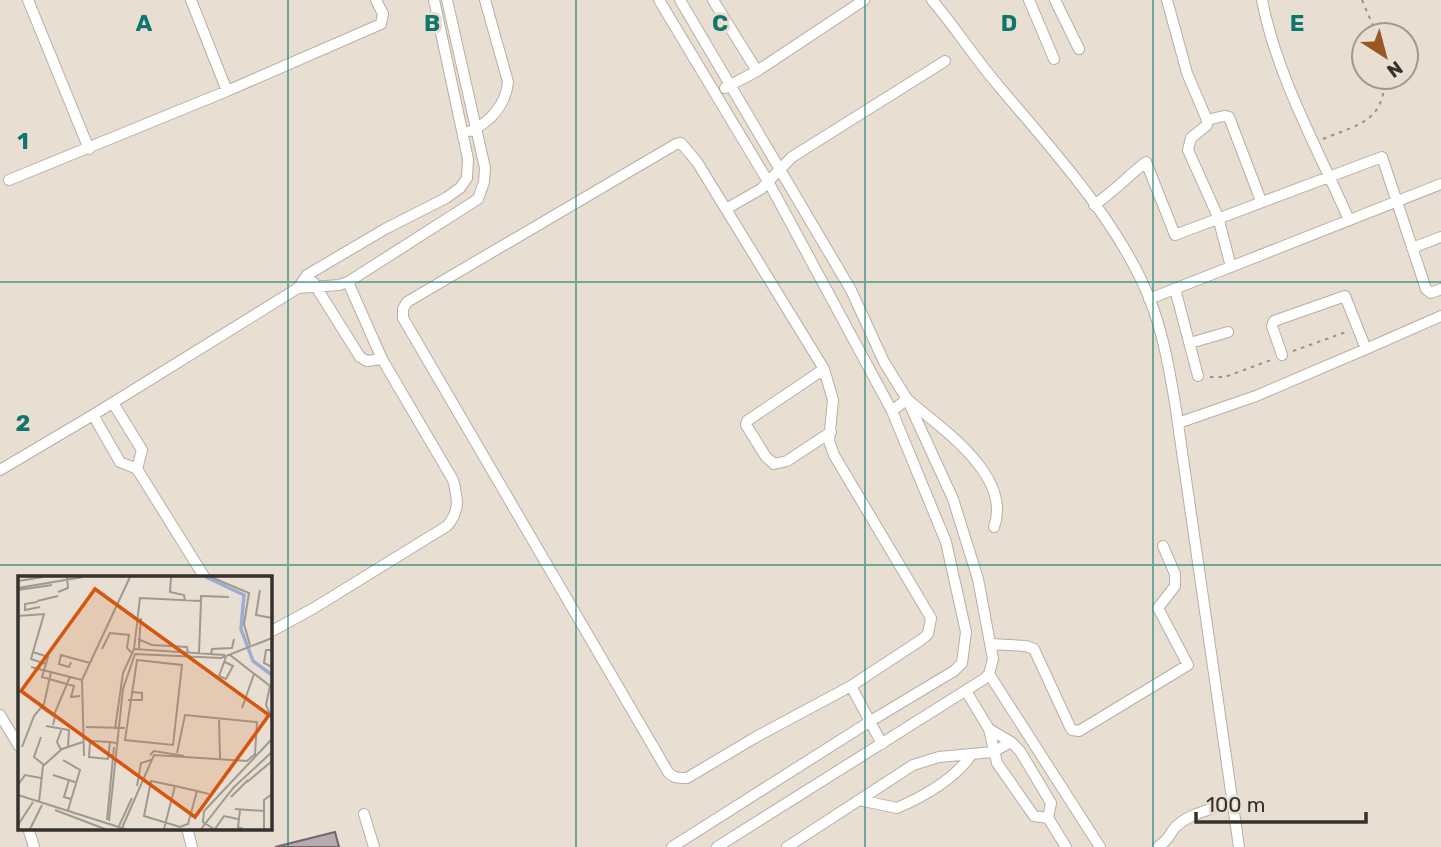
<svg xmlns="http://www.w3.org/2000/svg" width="1441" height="847" font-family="Rubik,sans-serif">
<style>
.building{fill:#b9a9b1;stroke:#74666d;stroke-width:2}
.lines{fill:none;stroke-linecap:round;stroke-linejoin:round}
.minor-casing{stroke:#b9aea2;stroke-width:12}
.path{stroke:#9b938a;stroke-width:2;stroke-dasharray:3.5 5;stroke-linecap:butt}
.minor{stroke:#fff;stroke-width:10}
.grid{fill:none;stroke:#0f766e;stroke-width:2;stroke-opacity:0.55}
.inset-river{fill:none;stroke:#99add5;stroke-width:3.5}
.inset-road{fill:none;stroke:#a0998f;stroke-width:2}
.view{fill:#d6550f;fill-opacity:0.15;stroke:#d6550f;stroke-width:3.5}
.inset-edge{fill:none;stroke:#35312c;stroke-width:3.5}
.grid-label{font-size:23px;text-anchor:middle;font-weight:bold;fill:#0f766e;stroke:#e8ded1;stroke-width:6;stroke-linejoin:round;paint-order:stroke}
</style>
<rect width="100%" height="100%" fill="#e8ded1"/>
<path class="building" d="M 335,832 L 339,847 L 275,847 Z"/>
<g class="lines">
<g class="minor-casing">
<path id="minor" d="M 28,0 L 89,149
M 191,0 L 227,91
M 659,0 L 769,183 L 892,411 L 946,542 L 966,632 L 962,663 L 954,671 L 869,722 L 672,847
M 680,0 L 851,290 L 884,362 L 907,399 L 953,499 L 978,579 L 993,659 L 989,674 L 984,679 L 717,847
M 713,0 L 757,71
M 932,0 C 955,27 974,57 997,84 C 1050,147 1120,223 1150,300 C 1163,333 1169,368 1175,403 L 1239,847
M 1029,0 L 1054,59
M 1055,0 L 1079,49
M 1167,0 L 1187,73 L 1207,120 L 1207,125 L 1191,138 L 1188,150 L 1218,217 L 1231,267
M 1262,0 C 1277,77 1318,149 1349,220
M 725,88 L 757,71 L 864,0
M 1207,120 L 1224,116 L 1229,117 L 1261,201
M 470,131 C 491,122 506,104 508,82 L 485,0
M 681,143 L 697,162 L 824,369 L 833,400 L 829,441 L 834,455 L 931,618 L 928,634 L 921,640 L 851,686 L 756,737 L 687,778 C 679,778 673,778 668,772 L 403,318 L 403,309 L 407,302 L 676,144 Z
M 9,180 L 227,91 L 381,24 L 383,14 L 376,0
M 1094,205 C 1113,192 1128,176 1146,162 L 1175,235 L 1382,157 L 1426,289 L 1431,293 L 1441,289
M 726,209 L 761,189 L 792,157 L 945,61
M 1412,248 L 1441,237
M 313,282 L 360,357 L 367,361 L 382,359
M 298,288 L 339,285 L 348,282 L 478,199 L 484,182 L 485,168 L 447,0
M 1175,289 L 1198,376
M 1149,299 L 1441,184
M 1190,343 L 1228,332
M 1366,349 L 1441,316
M 824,369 L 747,421 L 746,425 L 766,457 L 774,464 L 787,461 L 831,432
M 113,403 L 142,450 L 137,469
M 892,411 L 907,399 C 939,427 1013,475 994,527
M 93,415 L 120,462 L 137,469 L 205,578
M 1178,423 L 1256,396 L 1366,349 L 1345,296 L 1274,321 L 1272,326 L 1282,355
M 0,470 L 93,415 L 298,288 L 307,275 L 385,229 L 446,198 L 460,188 L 467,178 L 468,159 L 434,0
M 270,632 L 314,608 L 447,526 C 460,511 458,499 453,480 L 382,359 L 348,282
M 991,644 L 1026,646 L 1034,649 L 1070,727 L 1072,730 L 1079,731 L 1188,665 L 1158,608 L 1175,586 L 1175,574 L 1163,546
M 989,674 L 1100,847
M 851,686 L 882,744
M 966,691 L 989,729 L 997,763 L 1034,816 L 1048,818
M 0,715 L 19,746
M 989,729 L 1011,742 L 1020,751 L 1051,803 L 1048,818 L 1066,847
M 859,800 L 897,808 C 925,796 954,780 972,754
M 364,814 L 374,847
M 187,828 L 192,847
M 29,831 L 34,847
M 787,847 L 913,765 L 939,757 L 993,752 L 1011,742
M 1158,847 C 1166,841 1168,838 1173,830 C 1185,814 1213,809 1231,802"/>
</g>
<path class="path" d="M 1362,0 L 1377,35
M 1323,139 C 1359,124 1384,122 1385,77
M 1293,351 L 1346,332
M 1210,377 L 1225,377 L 1271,360"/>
<use href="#minor" class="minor"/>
</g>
<path class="grid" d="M 288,0 L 288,847M 576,0 L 576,847M 865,0 L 865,847M 1153,0 L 1153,847M 0,282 L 1441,282M 0,565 L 1441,565"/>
<g transform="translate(18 576)">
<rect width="254" height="254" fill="#e8ded1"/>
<path class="inset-river" d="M 188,1 L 226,19 L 223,53 L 235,85 L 254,99"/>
<path class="inset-road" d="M 153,1 L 152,16 L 166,19 L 167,24M 193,1 L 231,17 L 226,48 L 232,69M 0,5 L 25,1M 0,12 L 65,1M 0,14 L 34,9M 242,14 L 238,39 L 254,42M 40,16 L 50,12 L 49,1M 19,25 L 40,20M 19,26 L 7,28 L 7,34 L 22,31M 0,40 L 26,38 L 15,76 L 30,81 L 24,101 L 56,110 L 53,121 L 62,120M 120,63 L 134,69 L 169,71 L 170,77M 121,67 L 123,42M 84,73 L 92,57 L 111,59 L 109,72 L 114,77M 116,73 L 122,22 L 183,25 L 183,20 L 211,21M 121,73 L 122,51M 254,74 L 248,74 L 246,87 L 254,91M 15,76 L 13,83 L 28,88M 181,77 L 183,25M 193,78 L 194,73 L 214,72 L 216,63M 212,79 L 252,110 L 248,129 L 254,143M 119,84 L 164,89 L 155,169 L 107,164 ZM 53,86 L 51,91 L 41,88 L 43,79 L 72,87M 207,86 L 215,90 L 208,103 L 201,100 L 208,81M 13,91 L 64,104M 110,124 L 124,124 L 124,117 L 114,116M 24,132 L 37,141 L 35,149M 224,132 L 236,98M 35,141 L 52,101M 201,142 L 202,183M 28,150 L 51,154 L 50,170M 68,151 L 107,152M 97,153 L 105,97 L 116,73 L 207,79M 23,161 L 16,181 L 26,189M 92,166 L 90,183 L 71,181 L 72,166 L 73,165 L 92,166 L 98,167M 4,171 L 16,140 L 26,128 L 33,96M 43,174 L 39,166 L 44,152M 132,179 L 136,175 L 166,180M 66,180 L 64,104 L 112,1M 45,184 L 62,194 L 50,234M 35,199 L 57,206M 51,204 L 46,221 L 53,223M 229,206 L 254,185M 0,209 L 7,199 L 23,202M 119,210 L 123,187 L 133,184M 179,215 L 170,248 L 162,251 L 126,240 L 133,205 L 157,210 L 179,215 L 191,218M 0,219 L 107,253M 213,221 L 230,204M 21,226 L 25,190 L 44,173 L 65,166M 217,233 L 246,235M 37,234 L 87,253M 222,234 L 220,251 L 225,253M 89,244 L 96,171M 91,245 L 105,113 L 117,78 L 203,82 L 254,62M 0,249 L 15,226M 101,250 L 114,222M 104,252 L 136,179 L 229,185 L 237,178 L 239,146 L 167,139 L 159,177M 12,253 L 24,229M 146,253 L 157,210M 183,253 L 216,211 L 254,176M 196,253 L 185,246 L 186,235 L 254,163M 197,253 L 206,240 L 220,243M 246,253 L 246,224 L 254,218"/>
<path class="view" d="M 77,13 L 251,139 L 177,241 L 3,115 Z"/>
<rect width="254" height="254" class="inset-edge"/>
</g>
<g class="grid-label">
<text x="144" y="31">A</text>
<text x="432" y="31">B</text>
<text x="720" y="31">C</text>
<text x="1009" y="31">D</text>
<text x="1297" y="31">E</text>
<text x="23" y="149">1</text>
<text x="23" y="431">2</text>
</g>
<g transform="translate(1385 56) rotate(144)"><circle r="33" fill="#e8ded1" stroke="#a0998f" stroke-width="2"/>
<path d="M0-5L12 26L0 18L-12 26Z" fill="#995724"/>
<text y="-10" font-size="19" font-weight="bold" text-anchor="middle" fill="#35312c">N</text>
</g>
<path d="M1196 812v10h170v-10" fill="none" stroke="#35312c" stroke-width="3.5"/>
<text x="1206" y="812" font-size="21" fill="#35312c" stroke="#e8ded1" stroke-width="5" paint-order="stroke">100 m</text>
</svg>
